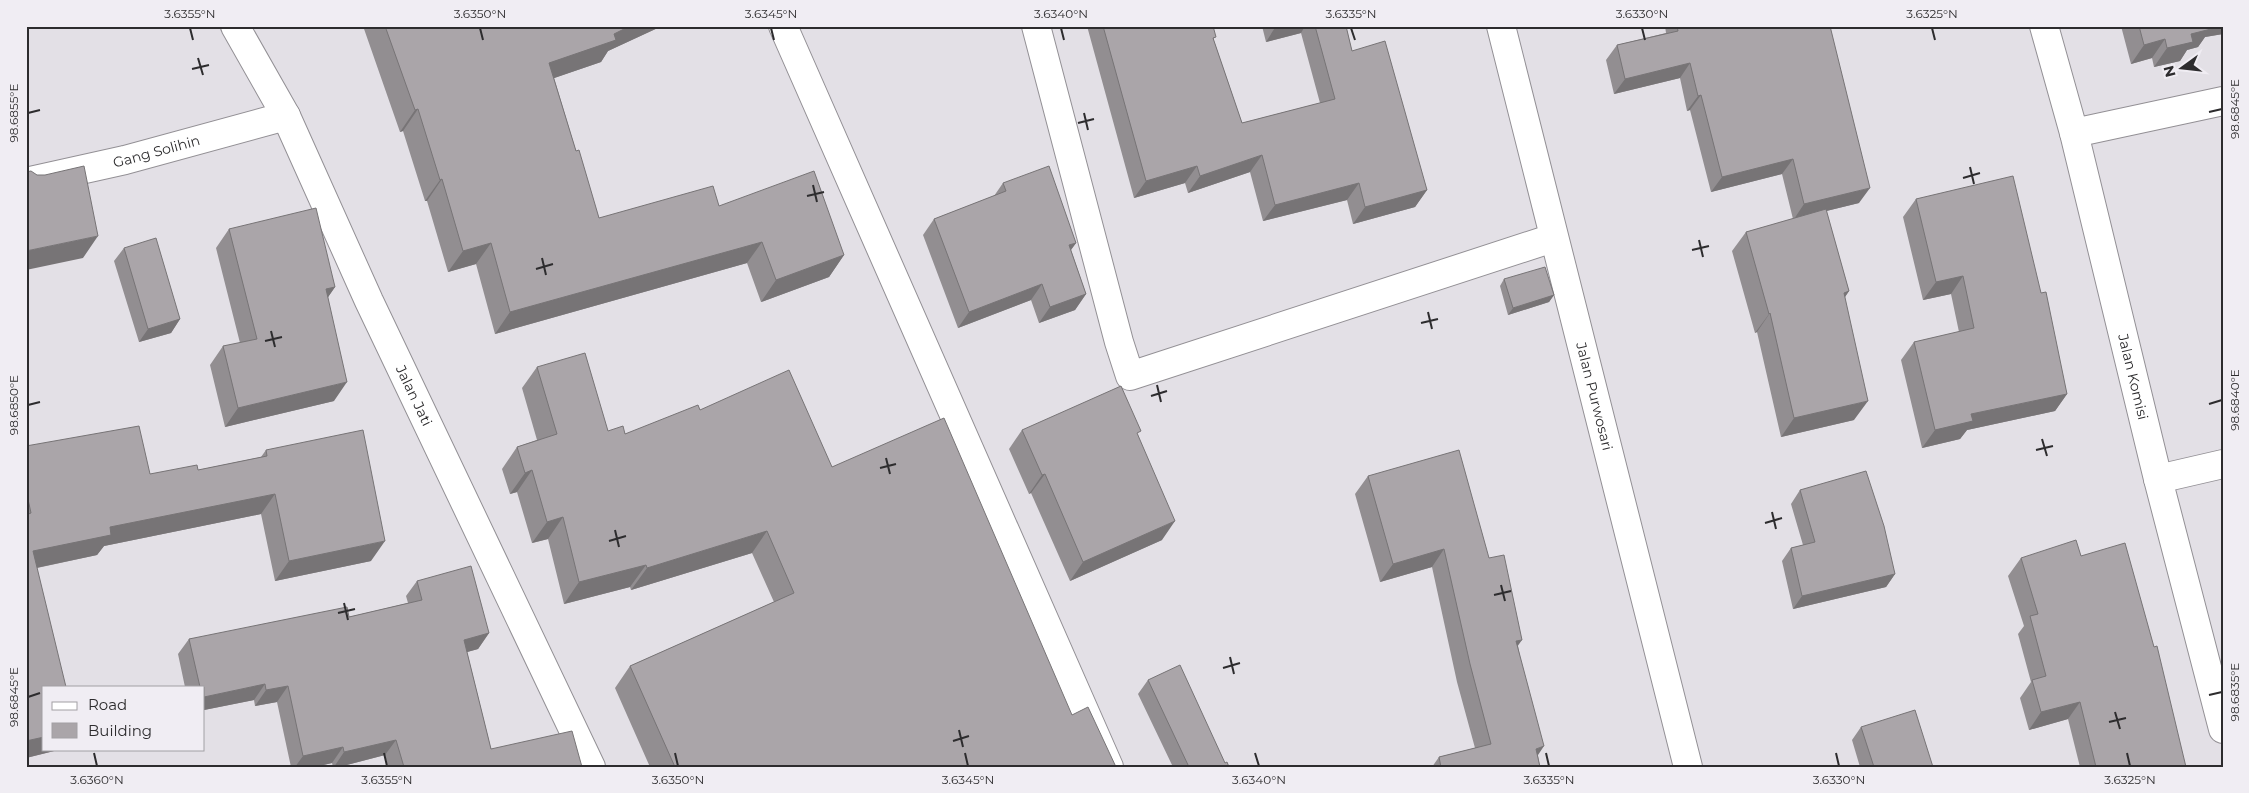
<svg xmlns="http://www.w3.org/2000/svg" width="2249" height="793" font-family="Montserrat,sans-serif">
<style>
.lines{fill:none;stroke-linecap:round;stroke-linejoin:round}
.minor-casing{stroke:#939095;stroke-width:30}
.minor{stroke:#fff;stroke-width:28}
.wall{fill:#928e91}
.shaded-wall{fill:#777476}
.building{fill:#aaa5a9;stroke:#777476}
.ticks{fill:none;stroke:#2d2c2e;stroke-width:2}
.labels{text-anchor:middle;dominant-baseline:central;stroke-width:4;stroke-linejoin:round;paint-order:stroke}
.street-label{font-size:14px;fill:#2d2c2e;stroke:#f0edf3}
.neatline{fill:none;stroke:#2d2c2e;stroke-width:2}
.ticks-label{font-size:12px;text-anchor:middle;fill:#2d2c2e}
</style>
<rect width="100%" height="100%" fill="#e3e0e6"/>
<g class="lines">
<g class="minor-casing">
<g id="minor">
<path id="s1" d="M 235,26 L 286,116 L 369,301 L 591,767"/>
<path d="M 783,26 L 1109,767"/>
<path d="M 1036,26 L 1119,342 L 1130,376 L 1553,238"/>
<path id="s2" d="M 1501,26 L 1688,767"/>
<path id="s3" d="M 2044,26 L 2074,133 L 2158,479 L 2223,729"/>
<path d="M 2074,133 L 2223,101"/>
<path id="s4" d="M 26,182 L 125,160 L 286,116"/>
<path d="M 2158,479 L 2223,464"/>
</g>
</g>
<use href="#minor" class="minor"/>
</g>
<path class="wall" d="M 363,26 L 662,26 L 608,51 L 601,62 L 554,78 L 576,151 L 599,218 L 719,206 L 844,255 L 829,277 L 761,302 L 747,263 L 495,334 L 476,264 L 448,272 L 427,201 L 425,201 L 403,131 L 400,132 Z
M 1087,26 L 1213,26 L 1214,41 L 1242,123 L 1320,103 L 1301,33 L 1266,42 L 1262,26 L 1346,26 L 1352,51 L 1427,190 L 1415,207 L 1353,224 L 1347,200 L 1263,221 L 1250,172 L 1188,193 L 1185,183 L 1134,198 Z
M 1665,26 L 1830,26 L 1859,203 L 1826,211 L 1849,291 L 1845,297 L 1854,420 L 1781,437 L 1757,332 L 1755,333 L 1732,251 L 1746,232 L 1793,219 L 1782,174 L 1711,192 L 1690,110 L 1687,111 L 1680,78 L 1614,94 L 1606,60 L 1617,45 L 1666,33 Z
M 2121,26 L 2223,26 L 2223,34 L 2205,37 L 2198,47 L 2187,50 L 2180,61 L 2154,67 L 2152,58 L 2131,64 Z
M 1003,183 L 1076,243 L 1071,250 L 1086,294 L 1075,310 L 1039,323 L 1031,300 L 958,328 L 923,235 L 934,219 L 994,196 Z
M 1916,199 L 2041,293 L 2067,394 L 2055,411 L 1967,430 L 1960,439 L 1922,448 L 1901,360 L 1914,342 L 1959,332 L 1951,294 L 1923,300 L 1903,217 Z
M 229,229 L 335,287 L 328,297 L 334,401 L 225,427 L 210,365 L 223,346 L 240,343 L 216,248 Z
M 124,248 L 180,319 L 171,333 L 139,342 L 114,261 Z
M 1504,279 L 1554,295 L 1549,302 L 1508,315 L 1500,286 Z
M 537,367 L 608,431 L 625,434 L 700,410 L 832,467 L 1072,715 L 1116,767 L 650,767 L 615,688 L 630,666 L 774,602 L 752,553 L 631,590 L 630,587 L 564,604 L 548,539 L 532,543 L 517,492 L 510,494 L 502,469 L 517,447 L 537,440 L 522,388 Z
M 1022,430 L 1138,435 L 1162,540 L 1070,581 L 1031,493 L 1029,494 L 1009,449 Z
M 26,446 L 150,474 L 198,470 L 261,457 L 266,450 L 371,561 L 275,581 L 261,514 L 104,546 L 97,555 L 37,568 L 44,749 L 62,749 L 26,758 Z
M 1368,476 L 1489,558 L 1518,646 L 1540,767 L 1432,767 L 1439,757 L 1475,748 L 1457,682 L 1432,567 L 1380,582 L 1355,494 Z
M 1800,490 L 1895,574 L 1886,587 L 1793,609 L 1782,561 L 1791,548 L 1803,545 L 1791,504 Z
M 2081,556 L 2186,767 L 2080,767 L 2068,719 L 2029,730 L 2020,698 L 2031,682 L 2018,634 L 2024,626 L 2008,576 L 2021,558 Z
M 417,581 L 489,633 L 478,649 L 467,652 L 491,749 L 582,767 L 388,767 L 385,755 L 339,767 L 333,767 L 332,763 L 315,767 L 291,767 L 277,702 L 255,706 L 254,700 L 204,710 L 204,687 L 185,687 L 178,654 L 189,639 L 349,617 L 408,603 L 406,596 Z
M 1148,680 L 1225,763 L 1229,767 L 1173,767 L 1138,694 Z
M 1861,727 L 1933,767 L 1860,767 L 1852,740 Z"/>
<path class="shaded-wall" d="M 630,26 L 662,26 L 608,51 L 601,62 L 534,85 L 549,63 Z
M 1276,26 L 1305,26 L 1301,33 L 1266,42 Z
M 2205,26 L 2223,26 L 2223,34 L 2205,37 L 2198,47 L 2187,50 L 2180,61 L 2154,67 L 2167,48 Z
M 2165,39 L 2152,58 L 2131,64 L 2144,45 Z
M 1690,63 L 1680,78 L 1614,94 L 1625,79 Z
M 1701,95 L 1690,110 L 1687,111 L 1698,96 Z
M 418,109 L 403,131 L 400,132 L 415,110 Z
M 1262,155 L 1250,172 L 1188,193 L 1200,176 Z
M 1793,159 L 1782,174 L 1711,192 L 1722,177 Z
M 1197,166 L 1185,183 L 1134,198 L 1146,181 Z
M 442,179 L 427,201 L 425,201 L 440,180 Z
M 1359,183 L 1347,200 L 1263,221 L 1275,205 Z
M 1870,188 L 1859,203 L 1794,219 L 1804,204 Z
M 1427,190 L 1415,207 L 1353,224 L 1365,207 Z
M 98,236 L 83,258 L 26,270 L 26,251 Z
M 762,242 L 747,263 L 495,334 L 510,312 Z
M 491,243 L 476,264 L 448,272 L 463,251 Z
M 1076,243 L 1064,259 L 1069,245 Z
M 844,255 L 829,277 L 761,302 L 776,280 Z
M 1963,276 L 1951,294 L 1923,300 L 1936,282 Z
M 1042,284 L 1031,300 L 958,328 L 969,312 Z
M 335,287 L 322,306 L 326,289 Z
M 1849,291 L 1836,310 L 1844,293 Z
M 1086,294 L 1075,310 L 1039,323 L 1050,307 Z
M 1554,295 L 1549,302 L 1508,315 L 1513,308 Z
M 1770,313 L 1757,332 L 1755,333 L 1769,314 Z
M 180,319 L 171,333 L 139,342 L 148,329 Z
M 347,382 L 334,401 L 225,427 L 238,408 Z
M 2067,394 L 2055,411 L 1967,430 L 1960,439 L 1922,448 L 1935,430 L 1971,414 Z
M 1868,401 L 1854,420 L 1781,437 L 1794,418 Z
M 532,470 L 517,492 L 510,494 L 525,473 Z
M 1045,474 L 1031,493 L 1029,494 L 1042,475 Z
M 275,494 L 261,514 L 104,546 L 97,555 L 26,570 L 33,551 L 110,527 Z
M 563,517 L 548,539 L 532,543 L 547,522 Z
M 1175,521 L 1162,540 L 1070,581 L 1083,562 Z
M 767,531 L 752,553 L 631,590 L 647,568 Z
M 385,541 L 371,561 L 275,581 L 289,561 Z
M 1444,549 L 1432,567 L 1380,582 L 1393,564 Z
M 646,565 L 630,587 L 564,604 L 579,582 Z
M 1895,574 L 1886,587 L 1793,609 L 1802,596 Z
M 489,633 L 478,649 L 453,656 L 464,640 Z
M 1522,640 L 1509,658 L 1516,641 Z
M 265,684 L 254,700 L 204,710 L 204,697 Z
M 288,686 L 277,702 L 255,706 L 266,690 Z
M 2080,702 L 2068,719 L 2029,730 L 2041,712 Z
M 44,737 L 44,749 L 62,749 L 26,758 L 26,741 Z
M 396,740 L 385,755 L 339,767 L 334,767 L 344,752 Z
M 1544,746 L 1532,764 L 1536,749 Z
M 343,747 L 332,763 L 315,767 L 295,767 L 303,756 Z"/>
<path class="building" d="M 385,26 L 630,26 L 614,34 L 616,40 L 549,63 L 576,151 L 579,150 L 599,218 L 713,186 L 719,206 L 814,171 L 844,255 L 776,280 L 762,242 L 510,312 L 491,243 L 463,251 L 442,179 L 440,180 L 418,109 L 415,110 Z
M 1103,26 L 1213,26 L 1216,37 L 1213,38 L 1242,123 L 1335,99 L 1315,26 L 1346,26 L 1352,51 L 1385,41 L 1427,190 L 1365,207 L 1359,183 L 1275,205 L 1262,155 L 1200,176 L 1197,166 L 1146,181 Z
M 1677,26 L 1830,26 L 1870,188 L 1804,204 L 1793,159 L 1722,177 L 1701,95 L 1698,96 L 1690,63 L 1625,79 L 1617,45 L 1678,31 Z
M 2139,26 L 2210,26 L 2211,29 L 2191,34 L 2193,42 L 2167,48 L 2165,39 L 2144,45 Z
M 84,166 L 98,236 L 26,251 L 26,172 L 31,171 L 37,175 L 45,175 Z
M 1049,166 L 1076,243 L 1069,245 L 1086,294 L 1050,307 L 1042,284 L 969,312 L 934,219 L 1006,191 L 1003,183 Z
M 2013,176 L 2041,293 L 2046,292 L 2067,394 L 1971,414 L 1973,421 L 1935,430 L 1914,342 L 1974,328 L 1963,276 L 1936,282 L 1916,199 Z
M 316,208 L 335,287 L 326,289 L 347,382 L 238,408 L 223,346 L 257,339 L 229,229 Z
M 1826,209 L 1849,291 L 1844,293 L 1868,401 L 1794,418 L 1770,313 L 1769,314 L 1746,232 Z
M 156,238 L 180,319 L 148,329 L 124,248 Z
M 1545,267 L 1554,295 L 1513,308 L 1504,279 Z
M 585,353 L 608,431 L 623,426 L 625,434 L 698,405 L 700,410 L 789,370 L 832,467 L 944,418 L 1072,715 L 1088,707 L 1116,767 L 675,767 L 630,666 L 794,593 L 767,531 L 647,568 L 646,565 L 579,582 L 563,517 L 547,522 L 532,470 L 525,473 L 517,447 L 557,434 L 537,367 Z
M 1121,386 L 1141,431 L 1137,433 L 1175,521 L 1083,562 L 1045,474 L 1042,475 L 1022,430 Z
M 139,426 L 150,474 L 197,465 L 198,470 L 267,456 L 266,450 L 363,430 L 385,541 L 289,561 L 275,494 L 110,527 L 111,535 L 33,551 L 66,687 L 44,687 L 44,737 L 26,741 L 26,515 L 31,513 L 26,490 L 26,446 Z
M 1459,450 L 1489,558 L 1504,555 L 1522,640 L 1516,641 L 1544,746 L 1536,749 L 1540,767 L 1441,767 L 1439,757 L 1491,744 L 1470,664 L 1444,549 L 1393,564 L 1368,476 Z
M 1866,471 L 1884,526 L 1895,574 L 1802,596 L 1791,548 L 1815,542 L 1800,490 Z
M 2076,540 L 2081,556 L 2125,543 L 2154,647 L 2157,646 L 2186,767 L 2096,767 L 2080,702 L 2041,712 L 2032,680 L 2046,676 L 2030,616 L 2038,614 L 2021,558 Z
M 471,566 L 489,633 L 464,640 L 491,749 L 572,731 L 582,767 L 404,767 L 396,740 L 344,752 L 343,747 L 303,756 L 288,686 L 266,690 L 265,684 L 204,697 L 204,687 L 200,687 L 189,639 L 347,607 L 349,617 L 422,600 L 417,581 Z
M 1180,665 L 1225,763 L 1227,762 L 1229,767 L 1189,767 L 1148,680 Z
M 1915,710 L 1933,767 L 1874,767 L 1861,727 Z"/>
<path class="ticks" d="M 190,28 L 193,40M 480,28 L 483,40M 771,28 L 774,40M 1061,28 L 1064,40M 1351,28 L 1355,40M 1642,28 L 1645,40M 1932,28 L 1935,40M 198,58 L 203,75M 192,69 L 209,65M 2209,112 L 2222,109M 28,113 L 40,110M 1084,113 L 1088,130M 1078,123 L 1094,119M 1970,167 L 1974,184M 1963,178 L 1980,173M 813,185 L 817,202M 807,196 L 824,192M 1699,240 L 1703,257M 1692,250 L 1709,246M 542,258 L 546,275M 536,269 L 553,264M 1428,312 L 1432,329M 1421,323 L 1438,319M 271,331 L 275,347M 265,341 L 282,337M 1157,385 L 1161,402M 1151,396 L 1167,391M 2209,404 L 2222,400M 28,405 L 40,402M 2042,439 L 2047,456M 2036,450 L 2053,446M 886,458 L 890,474M 880,468 L 896,464M 1772,512 L 1776,529M 1765,523 L 1782,518M 615,530 L 619,547M 609,541 L 626,536M 1501,585 L 1505,601M 1494,595 L 1511,591M 344,603 L 348,620M 338,613 L 355,609M 1230,657 L 1234,674M 1223,668 L 1240,663M 2209,695 L 2222,692M 28,697 L 40,693M 2115,712 L 2120,729M 2109,722 L 2126,718M 959,730 L 963,747M 953,741 L 969,736M 94,753 L 97,766M 384,753 L 387,766M 675,753 L 678,766M 965,753 L 968,766M 1255,753 L 1259,766M 1546,753 L 1549,766M 1836,753 L 1839,766M 2127,753 L 2130,766"/>
<g class="labels">
<g class="street-label">
<text stroke="none"><textPath href="#s4" startOffset="134">Gang Solihin</textPath></text>
<text stroke="none"><textPath href="#s3" startOffset="362">Jalan Komisi</textPath></text>
<text stroke="none"><textPath href="#s1" startOffset="411">Jalan Jati</textPath></text>
<text stroke="none"><textPath href="#s2" startOffset="382">Jalan Purwosari</textPath></text>
</g>
</g>
<rect width="2249" height="793" fill="none" stroke="#f0edf3" stroke-width="55"/>
<rect x="42" y="686" width="162" height="65" fill="#f0edf3" stroke="#a2a0a4"/>
<rect x="52" y="702" width="25" height="8" fill="#ffffff" stroke="#a2a0a4"/>
<text x="88" y="710" font-size="15" fill="#2d2c2e">Road</text>
<rect x="52" y="723" width="25" height="15" fill="#aaa5a9" stroke="#a2a0a4"/>
<text x="88" y="736" font-size="15" fill="#2d2c2e">Building</text>
<g transform="translate(2182 68) rotate(255)" stroke="#f0edf3" stroke-width="4" paint-order="stroke">
<path d="M0-4L9 19L0 12L-9 19Z" fill="#2d2c2e"/>
<text y="-8" font-size="14" font-weight="bold" text-anchor="middle" fill="#2d2c2e">N</text>
</g>
<rect x="28" y="28" width="2194" height="738" class="neatline"/>
<g class="ticks-label">
<text x="190" y="18">3.6355°N</text>
<text x="480" y="18">3.6350°N</text>
<text x="771" y="18">3.6345°N</text>
<text x="1061" y="18">3.6340°N</text>
<text x="1351" y="18">3.6335°N</text>
<text x="1642" y="18">3.6330°N</text>
<text x="1932" y="18">3.6325°N</text>
<text transform="translate(2235 109) rotate(-90)" y="4">98.6845°E</text>
<text transform="translate(14 113) rotate(-90)" y="4">98.6855°E</text>
<text transform="translate(2235 400) rotate(-90)" y="4">98.6840°E</text>
<text transform="translate(14 405) rotate(-90)" y="4">98.6850°E</text>
<text transform="translate(2235 692) rotate(-90)" y="4">98.6835°E</text>
<text transform="translate(14 697) rotate(-90)" y="4">98.6845°E</text>
<text x="97" y="784">3.6360°N</text>
<text x="387" y="784">3.6355°N</text>
<text x="678" y="784">3.6350°N</text>
<text x="968" y="784">3.6345°N</text>
<text x="1259" y="784">3.6340°N</text>
<text x="1549" y="784">3.6335°N</text>
<text x="1839" y="784">3.6330°N</text>
<text x="2130" y="784">3.6325°N</text>
</g>
</svg>
